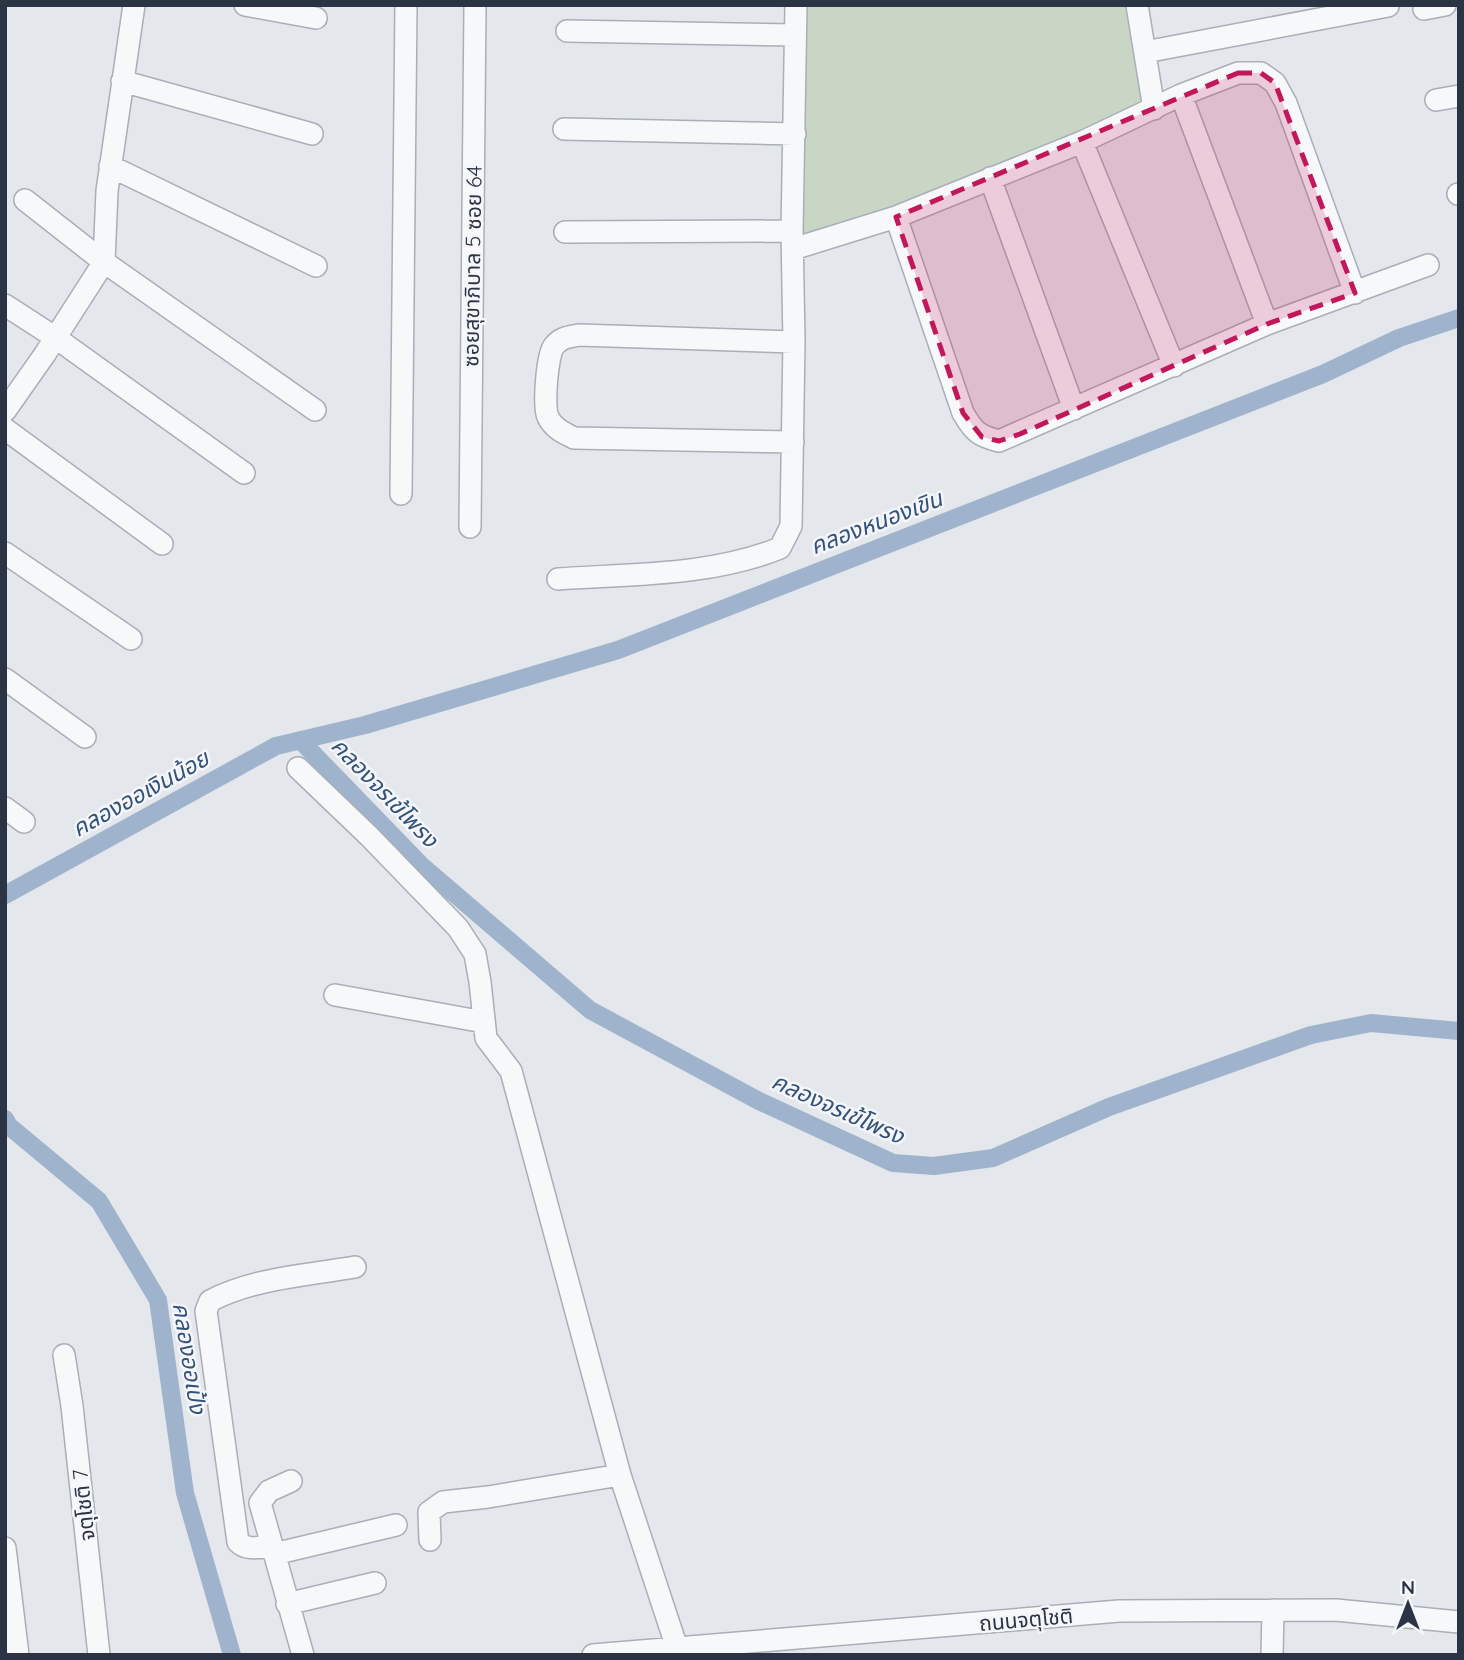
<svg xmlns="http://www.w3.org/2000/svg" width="1464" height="1660" font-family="Quicksand,'Noto Sans Thai',sans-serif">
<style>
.green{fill:#c9d6c5}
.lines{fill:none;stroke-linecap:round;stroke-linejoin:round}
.canal{stroke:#9fb4cc;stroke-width:18}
.minor-casing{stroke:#a9aeb7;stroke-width:24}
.minor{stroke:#f7f8fa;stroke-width:21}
.marked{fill:#c2185b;fill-opacity:0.2;stroke:#c2185b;stroke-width:5;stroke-dasharray:14 9;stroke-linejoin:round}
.labels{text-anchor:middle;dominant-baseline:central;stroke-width:5;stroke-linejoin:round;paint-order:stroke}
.street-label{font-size:21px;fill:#2b3445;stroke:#f4f6f9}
.water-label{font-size:23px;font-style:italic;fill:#34527a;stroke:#f4f6f9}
</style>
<rect width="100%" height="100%" fill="#e4e7ec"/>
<path class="green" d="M 789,5 L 1134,5 L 1150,109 L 781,258 Z"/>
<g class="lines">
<path class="canal" d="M 300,740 L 421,865 L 590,1010 L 759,1101 L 893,1163 L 934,1166 L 993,1158 L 1109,1107 L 1311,1035 L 1371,1023 L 1459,1031
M 5,895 L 276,746 L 365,725 L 618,650 L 1323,374 L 1399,338 L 1459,318
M 5,1119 L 9,1126 L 99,1201 L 158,1300 L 185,1493 L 232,1655"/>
<g class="minor-casing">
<path id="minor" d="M 245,5 L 316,18
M 1137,5 L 1154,109
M 1424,9 L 1445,5
M 567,31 L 795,35
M 1145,52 L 1388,6
M 122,81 L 312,134
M 1181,95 L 1267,324
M 1436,100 L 1459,96
M 564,129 L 795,134
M 1082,142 L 1174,366
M 110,166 L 316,266
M 990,178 L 1074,409
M 1458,194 L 1459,194
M 25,200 L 104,262 L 315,410
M 896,217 L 963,413 C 974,432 979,436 999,441 L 1267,324 L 1428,265
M 565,232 L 792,231
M 793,249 L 896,217 L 1082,142 L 1181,95 L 1238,73 L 1261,73 L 1275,83 L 1286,103 L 1355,293
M 5,305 L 56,338 L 244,473
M 5,411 L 45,354 L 104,262 L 107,191 L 134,5
M 5,429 L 162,544
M 793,442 L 574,438 C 564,433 553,428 548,417 C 543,407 547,355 554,346 C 561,337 569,337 579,335 L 794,342
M 401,494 L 406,5
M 470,527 L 475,5
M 5,553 L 131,639
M 558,579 C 631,574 711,576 780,548 L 791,526 L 794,342 L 792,231 L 796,5
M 5,679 L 85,737
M 298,768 L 369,836 L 458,928 L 475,954 L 480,982 L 486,1038 L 511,1071 L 620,1475 L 677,1648
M 5,808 L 24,822
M 335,995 L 484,1022
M 64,1355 L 72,1406 L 99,1655
M 291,1481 L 269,1491 L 260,1503 L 303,1655
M 430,1540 L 429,1512 L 443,1502 L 488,1497 L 620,1475
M 272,1546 C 260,1547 247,1551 238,1542 L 206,1311 L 210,1301 C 254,1278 308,1275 355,1267
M 5,1548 L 18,1655
M 274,1554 L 396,1525
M 287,1604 L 375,1583
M 593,1655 L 1119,1611 L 1336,1610 L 1459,1622
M 1272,1655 L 1273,1610"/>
</g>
<use href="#minor" class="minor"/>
</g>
<path class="marked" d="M 1238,73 L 1261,73 L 1275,83 L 1355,293 L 1267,324 L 1020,434 L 999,441 L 982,437 L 963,413 L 896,217 Z"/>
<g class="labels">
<g class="street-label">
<text transform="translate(472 266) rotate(-89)">ซอยสุขาภิบาล 5 ซอย 64</text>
<text transform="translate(83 1505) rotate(-96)">จตุโชติ 7</text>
<text transform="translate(1026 1619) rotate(-5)">ถนนจตุโชติ</text>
</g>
<g class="water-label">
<text transform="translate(876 522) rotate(-21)">คลองหนองเขิน</text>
<text transform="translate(385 792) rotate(46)">คลองจรเข้โพรง</text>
<text transform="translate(140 793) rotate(-29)">คลองออเงินน้อย</text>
<text transform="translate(838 1108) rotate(24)">คลองจรเข้โพรง</text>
<text transform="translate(190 1358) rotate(81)">คลองออเป้ง</text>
</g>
</g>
<rect width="1464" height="1660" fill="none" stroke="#2b3445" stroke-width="14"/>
<g transform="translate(1408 1604)" stroke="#f4f6f9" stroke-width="5" paint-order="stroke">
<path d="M0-5L12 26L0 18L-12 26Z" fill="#2b3445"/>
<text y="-10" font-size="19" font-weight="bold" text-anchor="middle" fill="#2b3445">N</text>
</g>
</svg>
